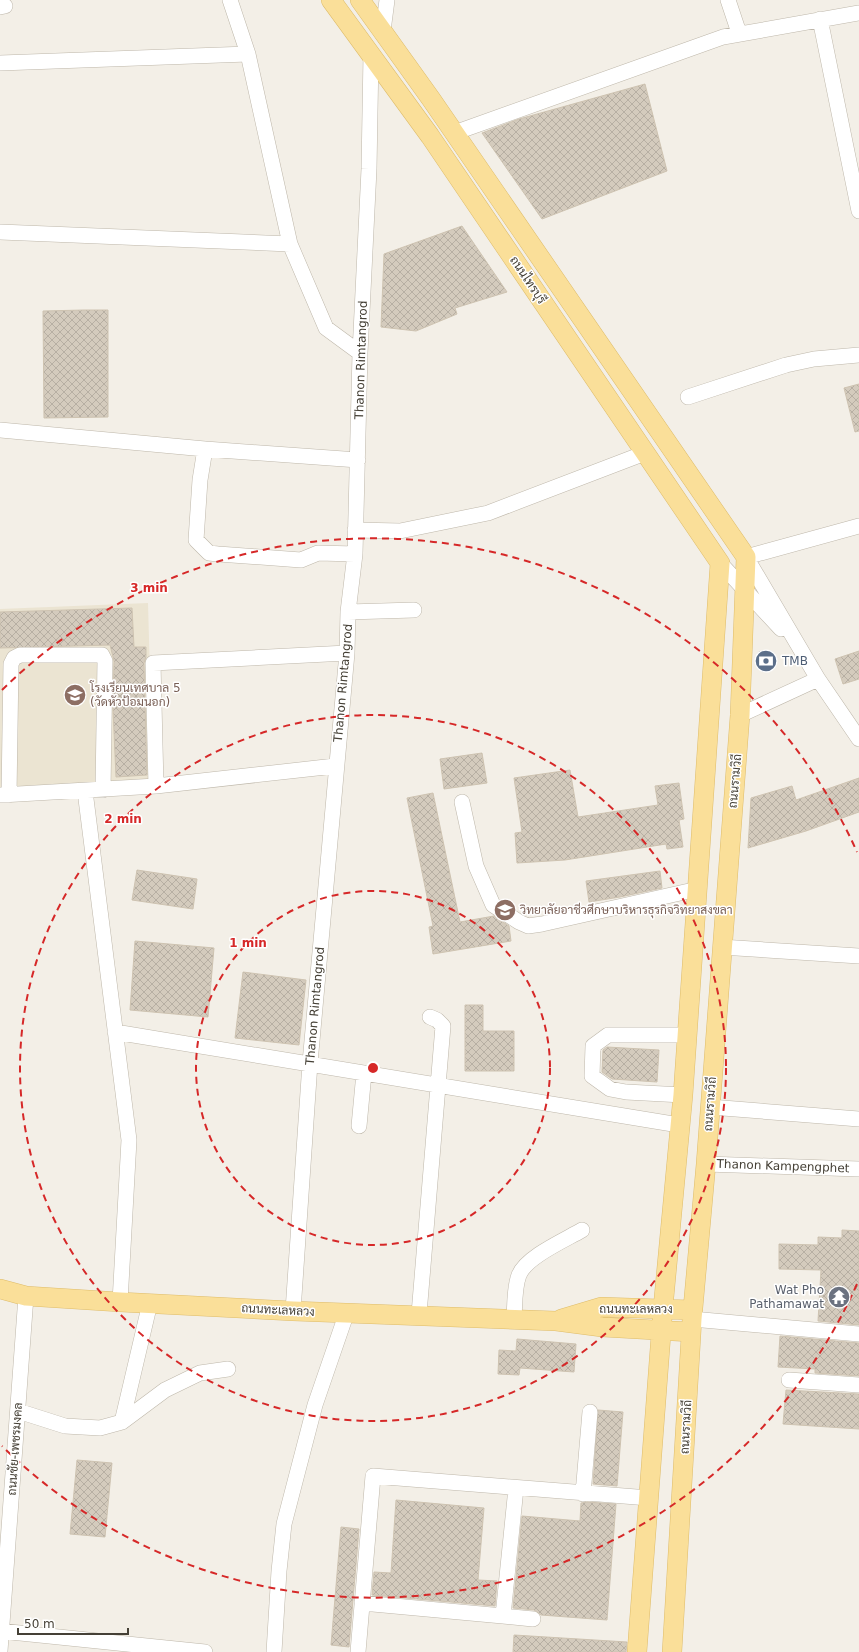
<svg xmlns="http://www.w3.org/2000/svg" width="859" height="1652" font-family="'DejaVu Sans',Sarabun,sans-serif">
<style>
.education{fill:#ebe4d2}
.building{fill:url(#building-cross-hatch);stroke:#cec3b1}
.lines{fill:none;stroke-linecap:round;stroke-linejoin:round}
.minor-casing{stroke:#beb7aa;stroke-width:16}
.major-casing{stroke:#debc6a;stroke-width:20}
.minor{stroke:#fff;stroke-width:15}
.major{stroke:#fadf99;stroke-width:19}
.ring{fill:none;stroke:#d62828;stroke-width:2;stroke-dasharray:7 5}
.labels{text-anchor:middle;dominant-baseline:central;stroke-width:3;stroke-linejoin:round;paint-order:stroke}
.street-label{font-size:12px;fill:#454036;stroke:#fff}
.service-label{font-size:12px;fill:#4e5e75;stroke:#fff;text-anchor:start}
.education-label{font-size:12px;fill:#785e54;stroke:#fff;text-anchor:start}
.worship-label{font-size:12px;fill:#5b616d;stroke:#fff;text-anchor:end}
.centre{fill:#d62828;stroke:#fff;stroke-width:2}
.ring-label{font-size:12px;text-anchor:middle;font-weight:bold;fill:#d62828;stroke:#fff;stroke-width:3;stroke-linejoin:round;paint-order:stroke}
</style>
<defs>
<pattern id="building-cross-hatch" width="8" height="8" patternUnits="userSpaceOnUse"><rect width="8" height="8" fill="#d4cbbd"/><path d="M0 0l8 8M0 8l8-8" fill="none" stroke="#b7afa3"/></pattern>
</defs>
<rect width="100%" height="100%" fill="#f3efe7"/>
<path class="education" d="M 148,603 L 153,782 L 155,793 L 0,802 L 0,609 Z"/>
<path class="building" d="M 645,84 L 667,171 L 542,219 L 482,133 L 519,119 Z
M 462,226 L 507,292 L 455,308 L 457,314 L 416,331 L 381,327 L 384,254 Z
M 84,310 L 108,310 L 108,417 L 44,418 L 43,311 Z
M 859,384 L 859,431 L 855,432 L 844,388 Z
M 132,608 L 134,647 L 146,647 L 146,657 L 144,663 L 147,775 L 116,777 L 113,709 L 114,661 L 110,645 L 0,648 L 0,612 Z
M 859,651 L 859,679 L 843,684 L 835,659 Z
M 482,753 L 487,783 L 444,789 L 440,759 Z
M 570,770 L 578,817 L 658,805 L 655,786 L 679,783 L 684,819 L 679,820 L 683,847 L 667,849 L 666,844 L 565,860 L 517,863 L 515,833 L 522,832 L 514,778 Z
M 859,778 L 859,812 L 806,831 L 748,848 L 751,798 L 792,786 L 796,800 Z
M 433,793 L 460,922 L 494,916 L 509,926 L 511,941 L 433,954 L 429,927 L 433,926 L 407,798 Z
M 137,870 L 197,879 L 193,909 L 132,900 Z
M 660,871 L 662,888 L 620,897 L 589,902 L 586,881 Z
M 135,941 L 214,948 L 208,1017 L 130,1010 Z
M 243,972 L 306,980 L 299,1045 L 235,1038 Z
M 465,1005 L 483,1005 L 483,1031 L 514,1031 L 514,1071 L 465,1071 Z
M 607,1047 L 659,1050 L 657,1082 L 612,1079 L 602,1072 L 603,1050 Z
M 842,1230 L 859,1231 L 859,1325 L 818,1321 L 821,1270 L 779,1269 L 779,1244 L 818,1245 L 818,1237 L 842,1238 Z
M 780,1336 L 859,1343 L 859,1376 L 815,1373 L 815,1369 L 778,1367 Z
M 517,1339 L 576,1344 L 574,1372 L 520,1368 L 519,1375 L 498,1374 L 499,1350 L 516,1351 Z
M 786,1390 L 859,1394 L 859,1429 L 783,1424 Z
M 598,1410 L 623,1412 L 617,1486 L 593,1484 Z
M 77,1460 L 112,1463 L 105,1537 L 70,1534 Z
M 396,1500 L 484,1508 L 478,1580 L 497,1581 L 495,1606 L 372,1595 L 374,1572 L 391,1573 Z
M 587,1502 L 616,1504 L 607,1620 L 541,1615 L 534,1610 L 513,1608 L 522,1516 L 580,1521 L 581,1503 Z
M 341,1527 L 359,1529 L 349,1647 L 331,1645 Z
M 514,1635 L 627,1642 L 626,1652 L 513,1652 Z"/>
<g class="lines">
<g class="minor-casing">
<path id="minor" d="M 230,0 L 248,54 L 290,244 L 326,328 L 360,353
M 728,0 L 739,33
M 0,7 L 5,6
M 820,19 L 859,211
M 383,31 L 387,0
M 0,63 L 248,54
M 454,133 L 723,37 L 859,13
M 0,232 L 290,244
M 688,397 L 786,365 L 814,359 L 859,355
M 0,430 L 205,449 L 358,460
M 205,449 L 200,480 L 196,540 L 209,553 L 218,554 L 301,560 L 318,553 L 355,554
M 859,526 L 746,557 L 818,679 L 859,739
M 355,530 L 400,531 L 488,513 L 645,453
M 720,563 L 781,629
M 348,612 L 414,610
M 740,715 L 818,679
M 156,786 L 153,663 L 347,653
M 85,791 L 129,1140 L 120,1302
M 1,795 L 156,786 L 335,766
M 9,795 L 11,664 L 14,658 L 20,655 L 102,655 L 105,661 L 103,790
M 462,802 L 476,866 L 493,905 L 519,922 L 528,926 L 542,924 L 698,889
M 721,947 L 859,956
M 115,1032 L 679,1125
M 683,1095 L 626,1092 L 610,1089 L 592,1076 L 593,1046 L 608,1035 L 686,1035
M 710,1107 L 859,1119
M 359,1126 L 364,1073
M 706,1164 L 859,1169
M 293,1311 L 310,1063 L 347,653 L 348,612 L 355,554 L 360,353 L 369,169 L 371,55
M 419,1314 L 443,1026 L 437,1020 L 430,1017
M 514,1319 C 515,1305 514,1288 519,1275 C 526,1257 565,1240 582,1230
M 692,1319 L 859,1334
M 789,1380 L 859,1385
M 18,1411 L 65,1426 L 100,1428 L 122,1422 L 165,1390 L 200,1373 L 228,1369
M 122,1422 L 150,1303
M 583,1494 L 590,1412
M 362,1603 L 503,1616 L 516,1488
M 503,1616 L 533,1619
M 0,1631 L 205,1652
M 0,1651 L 26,1296
M 274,1652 L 279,1571 L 284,1524 L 315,1405 L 347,1312
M 358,1652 L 373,1476 L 649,1498"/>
</g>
<g class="major-casing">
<path id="major" d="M 331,0 L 430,136 L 720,563
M 360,0 L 431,99 L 746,557
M 0,1289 L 26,1296 L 120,1302 L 293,1311 L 556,1321 L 602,1327 L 691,1332
M 561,1319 L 601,1307 L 693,1310
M 637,1652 L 663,1308 L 683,1095 L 720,563
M 672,1652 L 692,1319 L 706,1164 L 740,715 L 746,557"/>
</g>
<use href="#minor" class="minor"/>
<use href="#major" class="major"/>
</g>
<g class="ring">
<circle cx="373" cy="1068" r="177"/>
<circle cx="373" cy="1068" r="353"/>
<path d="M857 1284A530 530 0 0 1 2 1446M2 690A530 530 0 0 1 857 852"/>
</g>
<defs>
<g id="bank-disc" transform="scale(1.15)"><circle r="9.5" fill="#5c6f8a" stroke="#fff"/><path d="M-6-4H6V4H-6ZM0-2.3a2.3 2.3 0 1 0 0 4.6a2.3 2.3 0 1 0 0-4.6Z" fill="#fff"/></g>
<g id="school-disc" transform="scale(1.15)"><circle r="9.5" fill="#8d6e63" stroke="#fff"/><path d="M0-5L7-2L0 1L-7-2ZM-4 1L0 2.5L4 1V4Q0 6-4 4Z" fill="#fff"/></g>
<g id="temple-disc" transform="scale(1.15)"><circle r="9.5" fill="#6b7280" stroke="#fff"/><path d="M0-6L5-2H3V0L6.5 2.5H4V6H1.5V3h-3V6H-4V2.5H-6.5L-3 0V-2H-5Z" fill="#fff"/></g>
</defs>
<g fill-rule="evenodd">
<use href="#bank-disc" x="766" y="661"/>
<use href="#school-disc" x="75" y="695"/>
<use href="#school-disc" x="505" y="910"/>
<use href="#temple-disc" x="839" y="1297"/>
</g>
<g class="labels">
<g class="street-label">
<text transform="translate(528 280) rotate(56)">ถนนไทรบุรี</text>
<text transform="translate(361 360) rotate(-88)">Thanon Rimtangrod</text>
<text transform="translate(343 683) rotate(-85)">Thanon Rimtangrod</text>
<text transform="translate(735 781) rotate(-85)">ถนนรามวิถี</text>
<text transform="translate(315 1006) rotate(-85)">Thanon Rimtangrod</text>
<text transform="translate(710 1104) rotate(-86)">ถนนรามวิถี</text>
<text transform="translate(783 1166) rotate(2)">Thanon Kampengphet</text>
<text x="636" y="1309">ถนนทะเลหลวง</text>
<text transform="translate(278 1310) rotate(3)">ถนนทะเลหลวง</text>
<text transform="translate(686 1427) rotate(-87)">ถนนรามวิถี</text>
<text transform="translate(15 1449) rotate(-86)">ถนนชัย-เพชรมงคล</text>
</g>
<g class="service-label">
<text x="782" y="661">TMB</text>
</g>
<g class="education-label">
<text x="90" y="688">โรงเรียนเทศบาล 5<tspan x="90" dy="14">(วัดหัวป้อมนอก)</tspan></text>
<text x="520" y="910">วิทยาลัยอาชีวศึกษาบริหารธุรกิจวิทยาสงขลา</text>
</g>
<g class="worship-label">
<text x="824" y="1290">Wat Pho<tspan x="824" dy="14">Pathamawat</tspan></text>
</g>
</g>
<circle cx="373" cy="1068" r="6" class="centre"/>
<g class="ring-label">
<text x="149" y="592">3 min</text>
<text x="123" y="823">2 min</text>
<text x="248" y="947">1 min</text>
</g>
<path d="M18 1628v6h110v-6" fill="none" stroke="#454036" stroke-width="2"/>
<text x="24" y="1628" font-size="12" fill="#454036" stroke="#ffffff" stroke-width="3" paint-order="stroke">50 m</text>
</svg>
